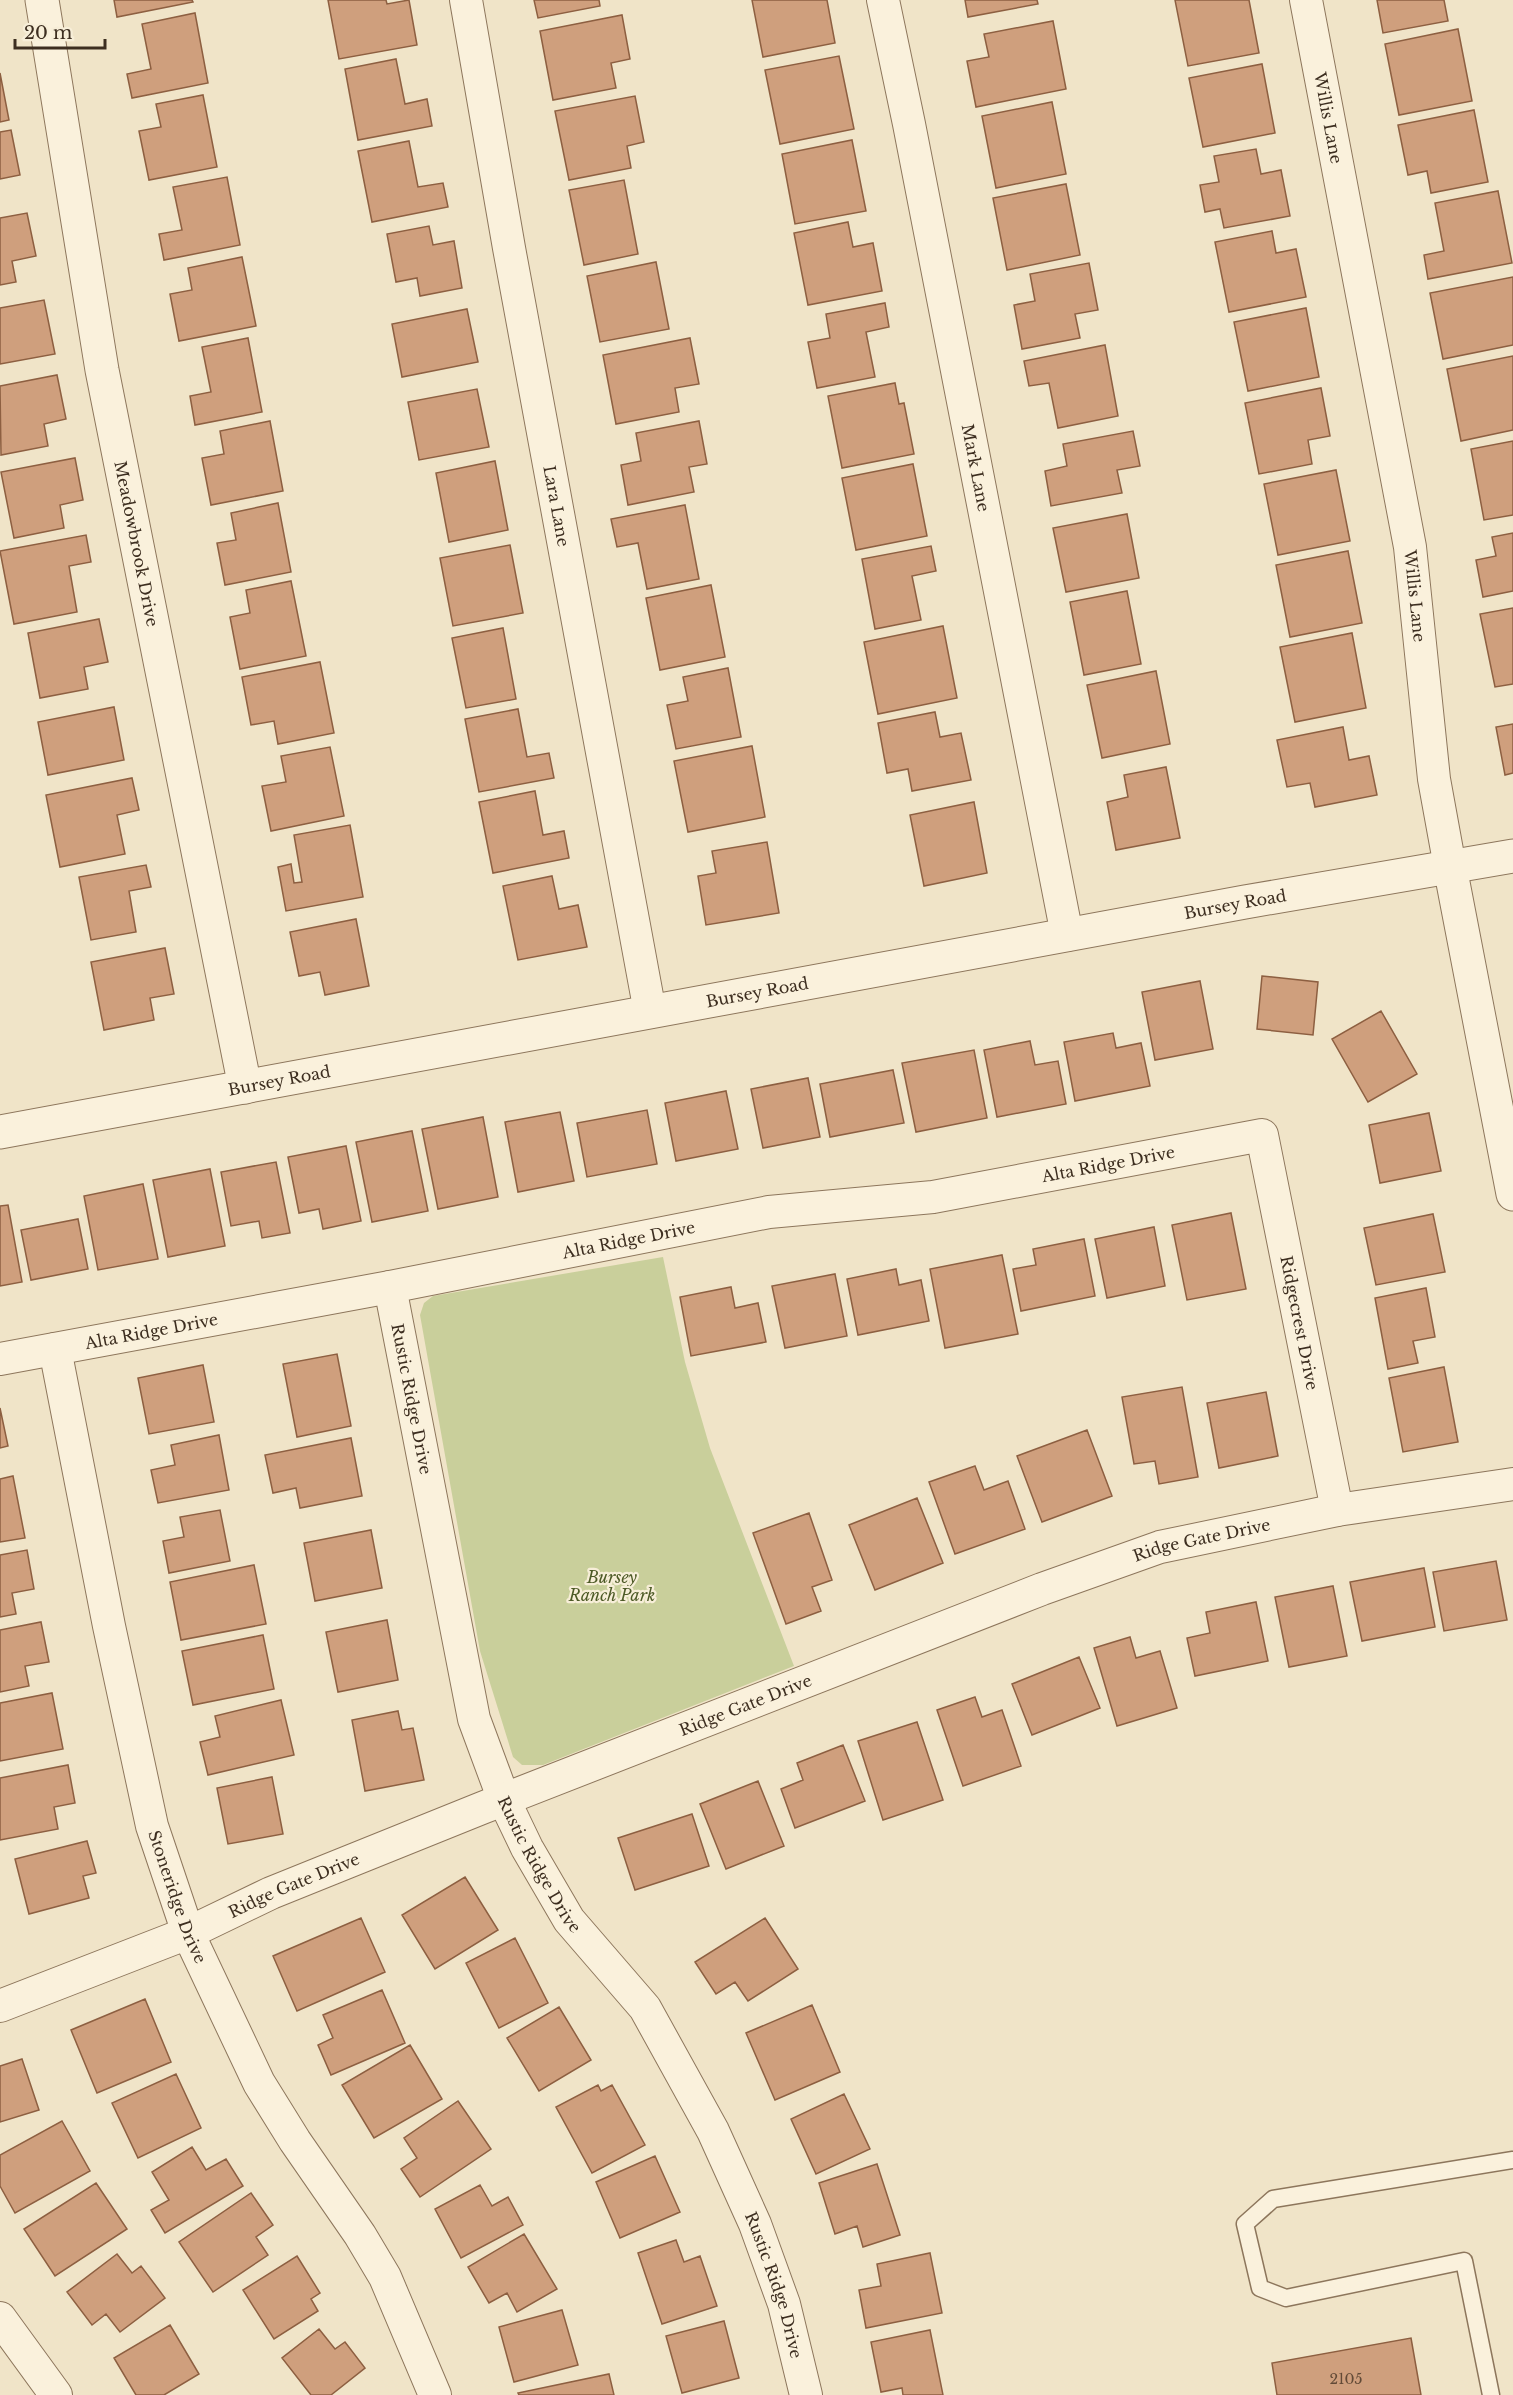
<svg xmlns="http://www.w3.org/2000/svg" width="1513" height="2395" font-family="'Libre Baskerville',serif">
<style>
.green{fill:#c9cf9b}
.building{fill:#cf9f7d;stroke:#8d5f41;stroke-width:1.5}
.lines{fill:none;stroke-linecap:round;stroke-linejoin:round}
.service-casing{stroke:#8d765c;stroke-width:19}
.minor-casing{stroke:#8d765c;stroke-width:34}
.tertiary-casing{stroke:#8d765c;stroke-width:35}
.service{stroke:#faf1dc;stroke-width:16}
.minor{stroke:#faf1dc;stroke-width:32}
.tertiary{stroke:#faf1dc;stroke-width:33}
.labels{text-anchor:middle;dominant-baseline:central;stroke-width:4.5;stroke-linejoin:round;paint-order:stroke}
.number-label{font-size:14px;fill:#624a37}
.street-label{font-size:16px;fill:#3d2e20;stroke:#f7eed8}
.park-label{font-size:16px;font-style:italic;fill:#4d5a26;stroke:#f7eed8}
</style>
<rect width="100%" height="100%" fill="#f0e4c8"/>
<path class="green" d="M 663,1257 L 685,1362 L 710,1448 L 794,1666 L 543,1765 L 522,1765 L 513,1757 L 480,1651 L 420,1315 L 424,1303 L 433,1296 Z"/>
<path class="building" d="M 114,0 L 192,0 L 193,2 L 117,17 Z
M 328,0 L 386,0 L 387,4 L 409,0 L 417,45 L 339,59 Z
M 534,0 L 599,0 L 600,6 L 538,18 Z
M 752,0 L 827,0 L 835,43 L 763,57 Z
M 965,0 L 1037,0 L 1038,4 L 968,17 Z
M 1175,0 L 1249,0 L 1259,53 L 1188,66 Z
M 1377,0 L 1444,0 L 1448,21 L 1383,33 Z
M 195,13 L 208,83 L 132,98 L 127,74 L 151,69 L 142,24 Z
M 622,15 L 630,59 L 611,63 L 616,88 L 553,100 L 540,31 Z
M 1053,21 L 1066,89 L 976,107 L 967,61 L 989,57 L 984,34 Z
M 1458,29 L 1472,101 L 1399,115 L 1385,44 Z
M 839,56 L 854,129 L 780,144 L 765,70 Z
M 396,59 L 405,104 L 427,99 L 432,126 L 358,140 L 345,69 Z
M 1262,64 L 1275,133 L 1203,147 L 1189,78 Z
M 0,73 L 9,120 L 0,122 Z
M 203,95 L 217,167 L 149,180 L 139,131 L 161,127 L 156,104 Z
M 635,96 L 644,142 L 627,146 L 631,168 L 569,180 L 555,111 Z
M 1052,102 L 1066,174 L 996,188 L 982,116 Z
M 1474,110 L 1488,182 L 1431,193 L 1427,171 L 1408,175 L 1398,125 Z
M 11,130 L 20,175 L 0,179 L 0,132 Z
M 852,140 L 866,211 L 795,224 L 782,154 Z
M 409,141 L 418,187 L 443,183 L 448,207 L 372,222 L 358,151 Z
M 1256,149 L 1261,174 L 1281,170 L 1290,216 L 1224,228 L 1220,209 L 1205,212 L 1200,185 L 1219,182 L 1214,156 Z
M 227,177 L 240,245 L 164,260 L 159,234 L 182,230 L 173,187 Z
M 624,180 L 638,254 L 584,265 L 569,190 Z
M 1066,184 L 1080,255 L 1007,270 L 993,198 Z
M 1498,191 L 1512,263 L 1428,279 L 1424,255 L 1444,251 L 1435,203 Z
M 27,213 L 36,256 L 12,261 L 16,282 L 0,285 L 0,218 Z
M 848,222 L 853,247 L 873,243 L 882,291 L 808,305 L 794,233 Z
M 429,226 L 433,245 L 454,241 L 462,288 L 420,296 L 417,278 L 396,282 L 387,234 Z
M 1272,231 L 1276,253 L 1296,249 L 1306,297 L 1229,312 L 1215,242 Z
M 242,257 L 256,326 L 179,341 L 170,294 L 192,290 L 188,268 Z
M 656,262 L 669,329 L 600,342 L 587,276 Z
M 1089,263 L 1098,310 L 1075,314 L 1080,338 L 1022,349 L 1014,305 L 1035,301 L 1030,274 Z
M 1513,277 L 1513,345 L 1443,359 L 1430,293 Z
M 44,300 L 55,354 L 0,364 L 0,308 Z
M 885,303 L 889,327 L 866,332 L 875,377 L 817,388 L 808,342 L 830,338 L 826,314 Z
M 1306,308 L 1319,377 L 1248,391 L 1234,322 Z
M 467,309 L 478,362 L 402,377 L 392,324 Z
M 248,338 L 262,412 L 195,425 L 190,396 L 211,392 L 202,347 Z
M 690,338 L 699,384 L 675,388 L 679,412 L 616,424 L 603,355 Z
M 1105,345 L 1118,416 L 1058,428 L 1049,383 L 1029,386 L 1024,361 Z
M 1513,356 L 1513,430 L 1461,441 L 1447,369 Z
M 57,375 L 66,419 L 44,424 L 48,446 L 1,455 L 0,386 Z
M 895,383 L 899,404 L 904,403 L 914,454 L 842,468 L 828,396 Z
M 1321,388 L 1330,436 L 1308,440 L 1312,464 L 1259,474 L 1245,403 Z
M 477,389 L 489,447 L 419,460 L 408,402 Z
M 270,421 L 283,491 L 211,505 L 202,458 L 224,454 L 220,431 Z
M 699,421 L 707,464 L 689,467 L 694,492 L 628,505 L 621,465 L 641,461 L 636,433 Z
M 1133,431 L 1140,466 L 1117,470 L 1122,493 L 1051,506 L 1045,471 L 1067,466 L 1063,444 Z
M 1513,441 L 1513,515 L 1484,520 L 1471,449 Z
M 75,458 L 83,500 L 60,505 L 64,528 L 14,538 L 1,472 Z
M 495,461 L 508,530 L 449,542 L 436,473 Z
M 913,464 L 927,536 L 856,550 L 842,478 Z
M 1336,470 L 1350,541 L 1278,555 L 1264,484 Z
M 278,503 L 291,572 L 225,585 L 217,543 L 236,540 L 231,513 Z
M 685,505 L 699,579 L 647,589 L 638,543 L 617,547 L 611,519 Z
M 1127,514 L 1139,578 L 1066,592 L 1053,528 Z
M 1513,533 L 1513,591 L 1483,597 L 1476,560 L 1496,556 L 1492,537 Z
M 86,535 L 91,562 L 69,566 L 77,612 L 14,624 L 0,551 Z
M 510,545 L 523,613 L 453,626 L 440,558 Z
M 931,546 L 936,571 L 912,576 L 921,620 L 875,629 L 862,559 Z
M 1348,551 L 1362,623 L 1290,637 L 1276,565 Z
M 291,581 L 306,656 L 240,669 L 230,617 L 250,613 L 246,590 Z
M 711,585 L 725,657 L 660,670 L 646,598 Z
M 1127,591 L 1141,664 L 1084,675 L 1070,602 Z
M 1513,608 L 1513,684 L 1495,687 L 1480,614 Z
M 99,619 L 108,662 L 84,667 L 88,689 L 40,698 L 28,633 Z
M 943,626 L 957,698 L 878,714 L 864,642 Z
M 503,628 L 516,699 L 466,708 L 452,638 Z
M 1352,633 L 1366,708 L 1295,722 L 1280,647 Z
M 320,662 L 334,733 L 278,744 L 274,721 L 251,725 L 242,677 Z
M 728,668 L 741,737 L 676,749 L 667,705 L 688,701 L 683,677 Z
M 1156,671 L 1170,744 L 1102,758 L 1087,685 Z
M 114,707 L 124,760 L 48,775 L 38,722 Z
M 518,709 L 527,757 L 549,753 L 554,778 L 479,792 L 465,719 Z
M 935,712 L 940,737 L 961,733 L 971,780 L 912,791 L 908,769 L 887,773 L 878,723 Z
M 1513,724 L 1513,773 L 1505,775 L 1496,727 Z
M 1343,727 L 1349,760 L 1369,756 L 1377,795 L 1315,807 L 1310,783 L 1287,787 L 1277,740 Z
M 752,746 L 765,817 L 688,832 L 674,761 Z
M 330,747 L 344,816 L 271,831 L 262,786 L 286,782 L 281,756 Z
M 1166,767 L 1180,838 L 1116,850 L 1107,802 L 1128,797 L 1124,775 Z
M 132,778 L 139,810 L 117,815 L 125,854 L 60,867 L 46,795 Z
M 535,791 L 543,835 L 564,831 L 569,858 L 493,873 L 479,802 Z
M 974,802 L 987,873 L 924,886 L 910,815 Z
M 350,825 L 363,897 L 286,911 L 278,867 L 291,864 L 294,883 L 302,882 L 294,835 Z
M 767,842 L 779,913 L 706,925 L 698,876 L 716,873 L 712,851 Z
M 146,865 L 151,887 L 129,891 L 136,932 L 91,940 L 79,877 Z
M 552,876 L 559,909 L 578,905 L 587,947 L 518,960 L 503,886 Z
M 356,919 L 369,986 L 325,995 L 320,972 L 299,976 L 290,932 Z
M 165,948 L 174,994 L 150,998 L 154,1020 L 104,1030 L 91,962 Z
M 1262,976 L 1318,982 L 1313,1035 L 1257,1029 Z
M 1200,981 L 1213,1049 L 1155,1060 L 1142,992 Z
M 1381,1011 L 1417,1074 L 1368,1102 L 1332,1039 Z
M 1113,1033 L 1116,1048 L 1141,1043 L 1150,1086 L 1075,1101 L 1064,1042 Z
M 1030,1041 L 1035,1065 L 1058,1061 L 1066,1104 L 997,1117 L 984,1050 Z
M 974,1050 L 987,1118 L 916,1132 L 902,1063 Z
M 893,1070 L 904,1123 L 830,1137 L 820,1084 Z
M 808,1078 L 820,1137 L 763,1148 L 751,1089 Z
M 726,1091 L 738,1149 L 676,1161 L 665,1103 Z
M 647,1110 L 657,1164 L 587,1177 L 577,1123 Z
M 560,1112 L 574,1181 L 518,1192 L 505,1122 Z
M 1429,1113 L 1441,1171 L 1380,1183 L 1369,1125 Z
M 483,1117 L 498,1197 L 438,1209 L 422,1129 Z
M 412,1131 L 428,1211 L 372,1222 L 356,1142 Z
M 346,1146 L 361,1221 L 323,1229 L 319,1209 L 299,1213 L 288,1157 Z
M 276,1162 L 290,1233 L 262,1238 L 259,1221 L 231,1226 L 221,1172 Z
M 210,1169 L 225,1246 L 168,1257 L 153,1180 Z
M 143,1184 L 158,1259 L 98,1270 L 84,1196 Z
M 8,1205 L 22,1282 L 0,1286 L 0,1206 Z
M 1231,1213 L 1246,1289 L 1187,1300 L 1172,1225 Z
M 1433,1214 L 1445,1272 L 1376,1285 L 1364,1228 Z
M 78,1219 L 88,1269 L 31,1280 L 21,1230 Z
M 1154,1227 L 1165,1286 L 1107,1298 L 1095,1239 Z
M 1084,1239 L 1095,1296 L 1021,1311 L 1013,1269 L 1036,1265 L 1033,1249 Z
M 1002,1255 L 1018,1334 L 945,1348 L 930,1269 Z
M 896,1269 L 899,1285 L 921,1280 L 929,1321 L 858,1335 L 847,1279 Z
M 835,1274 L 847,1336 L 785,1348 L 772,1286 Z
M 731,1287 L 735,1308 L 758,1303 L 766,1342 L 691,1356 L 680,1297 Z
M 1426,1288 L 1435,1337 L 1413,1341 L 1418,1363 L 1388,1369 L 1375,1298 Z
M 337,1354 L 351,1426 L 297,1437 L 283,1364 Z
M 203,1365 L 214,1422 L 149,1434 L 138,1378 Z
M 1444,1367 L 1458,1442 L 1403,1452 L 1389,1378 Z
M 1182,1387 L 1198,1477 L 1159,1484 L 1155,1461 L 1134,1464 L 1122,1397 Z
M 1266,1392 L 1278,1456 L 1219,1468 L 1207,1403 Z
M 0,1408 L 8,1446 L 0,1448 Z
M 1087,1430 L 1112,1496 L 1042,1522 L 1017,1456 Z
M 219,1435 L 229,1490 L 158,1503 L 151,1470 L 175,1465 L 171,1445 Z
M 351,1438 L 362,1496 L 300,1508 L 296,1488 L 273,1493 L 265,1455 Z
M 975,1466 L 984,1490 L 1008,1481 L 1025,1529 L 955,1554 L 929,1482 Z
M 13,1476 L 25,1538 L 0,1542 L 0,1479 Z
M 917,1498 L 943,1563 L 875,1590 L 849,1525 Z
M 220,1510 L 230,1561 L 169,1573 L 163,1541 L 184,1537 L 180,1517 Z
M 809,1513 L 832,1580 L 812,1587 L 821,1611 L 786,1624 L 753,1533 Z
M 371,1530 L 382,1588 L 315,1601 L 304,1543 Z
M 27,1550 L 34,1589 L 12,1593 L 16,1614 L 0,1617 L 0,1555 Z
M 1496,1561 L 1507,1620 L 1444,1631 L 1433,1572 Z
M 254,1565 L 266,1624 L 181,1640 L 170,1582 Z
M 1424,1568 L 1435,1627 L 1362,1641 L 1350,1582 Z
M 1333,1586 L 1347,1656 L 1289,1667 L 1275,1597 Z
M 1256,1602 L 1268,1661 L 1195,1676 L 1187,1638 L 1210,1633 L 1206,1612 Z
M 387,1620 L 398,1680 L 338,1692 L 326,1632 Z
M 41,1622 L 49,1662 L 25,1666 L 29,1686 L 0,1692 L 0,1630 Z
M 263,1635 L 274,1689 L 193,1705 L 182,1651 Z
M 1130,1637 L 1136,1658 L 1160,1651 L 1177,1708 L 1117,1726 L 1094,1648 Z
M 1079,1657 L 1100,1708 L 1032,1735 L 1012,1684 Z
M 52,1693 L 63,1749 L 0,1761 L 0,1703 Z
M 975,1697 L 982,1717 L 1002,1710 L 1021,1766 L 963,1786 L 937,1710 Z
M 281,1700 L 294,1755 L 208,1775 L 200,1742 L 220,1737 L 215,1716 Z
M 398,1711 L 402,1730 L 413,1728 L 424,1780 L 365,1791 L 352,1720 Z
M 917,1722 L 943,1800 L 883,1820 L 858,1741 Z
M 843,1745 L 865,1801 L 795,1828 L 781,1789 L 803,1780 L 797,1763 Z
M 68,1765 L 75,1803 L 54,1807 L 58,1829 L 0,1840 L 0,1778 Z
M 272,1777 L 283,1834 L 228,1844 L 217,1788 Z
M 758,1781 L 784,1846 L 726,1869 L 700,1804 Z
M 692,1814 L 709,1866 L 635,1890 L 618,1838 Z
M 87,1841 L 96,1873 L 83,1876 L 89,1898 L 29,1914 L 15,1859 Z
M 465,1877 L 498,1930 L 435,1969 L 402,1915 Z
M 361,1918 L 385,1972 L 297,2011 L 273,1956 Z
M 765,1918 L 798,1969 L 748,2001 L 735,1982 L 716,1994 L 695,1962 Z
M 515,1938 L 548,2003 L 499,2028 L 466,1963 Z
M 382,1990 L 405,2043 L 331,2075 L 318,2045 L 333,2038 L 323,2015 Z
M 145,1999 L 171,2062 L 97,2093 L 71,2030 Z
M 812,2005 L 840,2072 L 775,2100 L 746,2033 Z
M 559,2007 L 591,2060 L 539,2091 L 507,2038 Z
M 410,2045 L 442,2099 L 374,2138 L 342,2085 Z
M 22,2059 L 39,2110 L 0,2122 L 0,2066 Z
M 176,2074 L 201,2128 L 138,2158 L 112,2103 Z
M 598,2085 L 601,2091 L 612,2085 L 645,2145 L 592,2173 L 556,2107 Z
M 844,2094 L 870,2149 L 816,2174 L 791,2119 Z
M 458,2101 L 491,2149 L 420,2197 L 401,2169 L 417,2158 L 404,2138 Z
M 62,2121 L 90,2171 L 15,2213 L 0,2186 L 0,2155 Z
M 192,2147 L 206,2170 L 226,2159 L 243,2186 L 165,2233 L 151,2210 L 169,2200 L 152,2172 Z
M 655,2156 L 680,2212 L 620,2238 L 596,2182 Z
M 877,2164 L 900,2235 L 863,2247 L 857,2226 L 835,2234 L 819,2183 Z
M 96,2183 L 127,2229 L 55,2276 L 24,2229 Z
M 480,2185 L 492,2206 L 508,2197 L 523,2225 L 461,2258 L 435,2209 Z
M 251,2193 L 273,2225 L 256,2237 L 268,2255 L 213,2292 L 179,2242 Z
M 524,2234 L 557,2289 L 517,2312 L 507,2293 L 489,2303 L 468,2267 Z
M 676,2240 L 684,2262 L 700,2256 L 717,2306 L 662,2324 L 638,2253 Z
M 930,2253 L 942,2313 L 866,2328 L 859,2290 L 881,2286 L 877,2264 Z
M 117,2254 L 132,2273 L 141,2266 L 165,2298 L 120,2332 L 106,2314 L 92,2325 L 67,2292 Z
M 297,2256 L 320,2293 L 311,2299 L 318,2311 L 274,2339 L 243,2290 Z
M 562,2310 L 578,2365 L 514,2382 L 499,2327 Z
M 724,2321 L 739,2378 L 682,2393 L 666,2336 Z
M 170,2325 L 199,2374 L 164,2395 L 136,2395 L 114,2358 Z
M 319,2329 L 335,2349 L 345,2342 L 365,2368 L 331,2395 L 311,2395 L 282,2358 Z
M 930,2330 L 943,2395 L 903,2395 L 902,2388 L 881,2392 L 871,2342 Z
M 1411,2338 L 1421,2395 L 1277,2395 L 1272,2363 Z
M 609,2374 L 614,2395 L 519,2395 L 518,2393 Z"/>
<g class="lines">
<g class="service-casing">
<path id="service" d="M 1491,2395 L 1464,2261 L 1286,2298 L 1260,2288 L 1245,2224 L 1273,2199 L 1513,2160"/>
</g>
<g class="minor-casing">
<g id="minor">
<path id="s1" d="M 466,0 L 509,248 L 650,1012"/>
<path id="s2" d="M 883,0 L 909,124 L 1067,935"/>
<path id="s3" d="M 1306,0 L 1410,547 L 1434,779 L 1450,867"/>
<path id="s4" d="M 390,1287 L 474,1719 L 504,1800 L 527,1848 L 569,1920 L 645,2008 L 713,2131 L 755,2224 L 784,2304 L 806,2395"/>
<path id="s5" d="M 55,1349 L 109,1626 L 152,1826 L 188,1933 L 259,2083 L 295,2141 L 360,2235 L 385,2277 L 435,2395"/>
<path id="s6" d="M 0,1359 L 390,1287 L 769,1212 L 933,1197 L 1262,1135 L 1337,1510"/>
<path id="s7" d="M 0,2006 L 188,1933 L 271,1893 L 482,1808 L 1042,1589 L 1160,1547 L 1337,1510 L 1513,1484"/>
<path d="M 0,2318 L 56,2395"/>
</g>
</g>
<g class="tertiary-casing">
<g id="tertiary">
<path id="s8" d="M 42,0 L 102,370 L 245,1087"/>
<path d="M 1450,867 L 1513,1194"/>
<path id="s9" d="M 0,1132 L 1245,902 L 1513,856"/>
</g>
</g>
<use href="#service" class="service"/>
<use href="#minor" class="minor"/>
<use href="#tertiary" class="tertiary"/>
</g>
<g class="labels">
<g class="number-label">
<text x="1346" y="2379">2105</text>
</g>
<g class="street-label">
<text stroke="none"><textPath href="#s3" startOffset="120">Willis Lane</textPath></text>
<text stroke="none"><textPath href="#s2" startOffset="477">Mark Lane</textPath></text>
<text stroke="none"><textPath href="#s1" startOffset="514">Lara Lane</textPath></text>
<text stroke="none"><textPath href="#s8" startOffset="552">Meadowbrook Drive</textPath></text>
<text stroke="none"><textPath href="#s3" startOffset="606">Willis Lane</textPath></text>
<text stroke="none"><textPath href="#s9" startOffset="1256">Bursey Road</textPath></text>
<text stroke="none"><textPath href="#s9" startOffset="770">Bursey Road</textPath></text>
<text stroke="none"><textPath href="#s9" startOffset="284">Bursey Road</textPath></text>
<text stroke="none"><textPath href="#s6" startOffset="1126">Alta Ridge Drive</textPath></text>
<text stroke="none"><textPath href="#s6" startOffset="640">Alta Ridge Drive</textPath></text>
<text stroke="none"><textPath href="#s6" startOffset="1474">Ridgecrest Drive</textPath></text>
<text stroke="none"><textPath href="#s6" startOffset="154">Alta Ridge Drive</textPath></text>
<text stroke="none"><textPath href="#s4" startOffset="114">Rustic Ridge Drive</textPath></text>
<text stroke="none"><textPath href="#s7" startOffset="1290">Ridge Gate Drive</textPath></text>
<text stroke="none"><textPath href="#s7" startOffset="804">Ridge Gate Drive</textPath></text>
<text stroke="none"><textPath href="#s4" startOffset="600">Rustic Ridge Drive</textPath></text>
<text stroke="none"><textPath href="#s7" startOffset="318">Ridge Gate Drive</textPath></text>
<text stroke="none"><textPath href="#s5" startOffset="562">Stoneridge Drive</textPath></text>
<text stroke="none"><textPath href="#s4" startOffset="1086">Rustic Ridge Drive</textPath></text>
</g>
<g class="park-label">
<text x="612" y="1577">Bursey<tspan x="612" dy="18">Ranch Park</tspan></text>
</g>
</g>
<path d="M15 39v9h90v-9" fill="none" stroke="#3d2e20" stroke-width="3"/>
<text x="24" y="39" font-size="18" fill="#3d2e20" stroke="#f7eed8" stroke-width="4.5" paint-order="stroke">20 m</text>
</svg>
